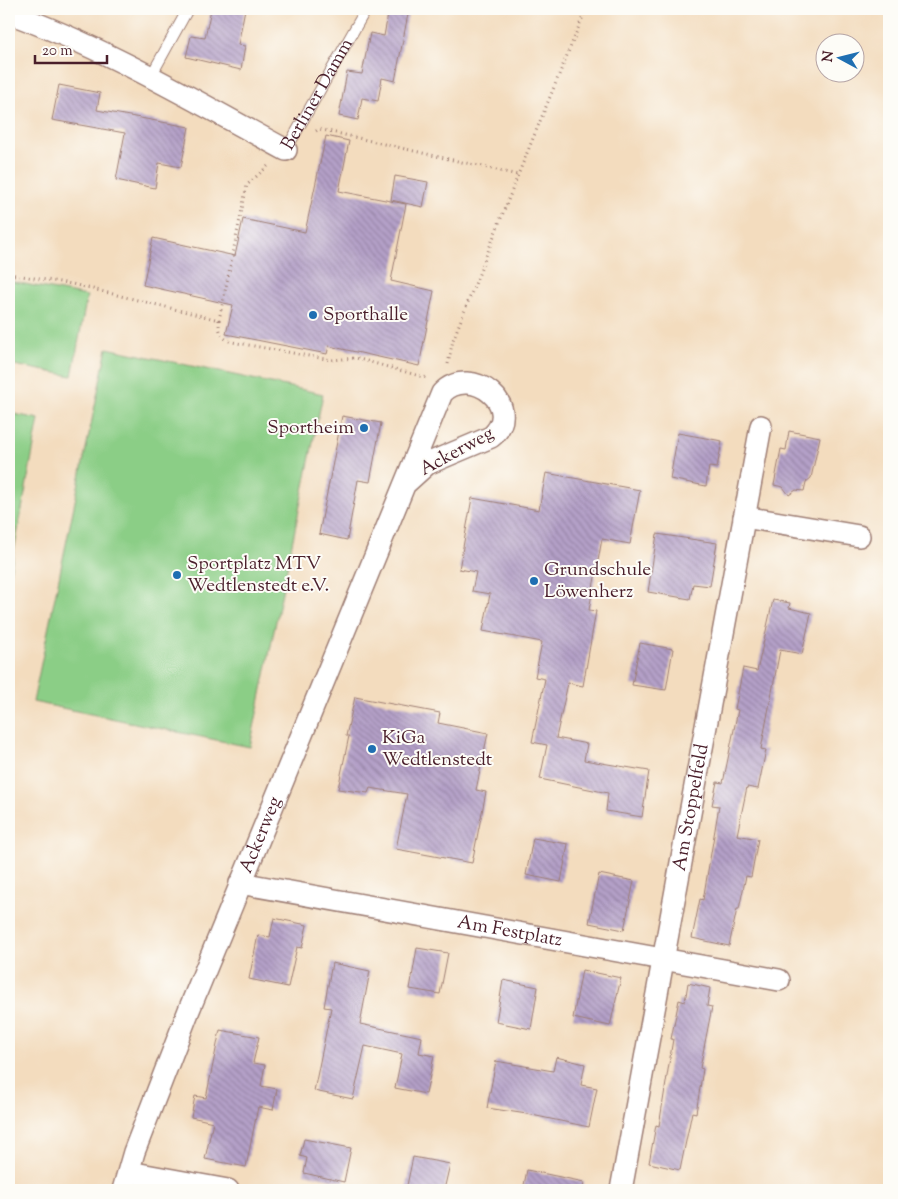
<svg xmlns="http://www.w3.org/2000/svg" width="898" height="1199" font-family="'Sorts Mill Goudy',serif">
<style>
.green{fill:#8bce86;stroke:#6a7658}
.building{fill:url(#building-back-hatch)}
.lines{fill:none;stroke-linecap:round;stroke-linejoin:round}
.lane-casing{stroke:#9e7e74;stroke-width:12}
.street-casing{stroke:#9e7e74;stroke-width:24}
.path{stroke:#9e7e74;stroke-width:3;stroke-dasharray:1 4;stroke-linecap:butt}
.lane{stroke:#fff;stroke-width:10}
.street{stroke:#fff;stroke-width:21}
.poi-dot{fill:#1f6fb2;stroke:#fdfcf7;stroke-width:2}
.labels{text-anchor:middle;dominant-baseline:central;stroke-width:4;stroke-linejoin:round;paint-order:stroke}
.street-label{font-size:19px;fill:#4a1f2b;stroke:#fdfcf7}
.poi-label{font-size:19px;fill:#4a1f2b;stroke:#fdfcf7;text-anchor:start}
</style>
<defs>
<pattern id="building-back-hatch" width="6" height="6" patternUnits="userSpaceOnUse" patternTransform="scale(1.25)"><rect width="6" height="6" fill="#b4a0c8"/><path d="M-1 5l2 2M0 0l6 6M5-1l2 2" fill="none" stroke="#9482a3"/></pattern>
</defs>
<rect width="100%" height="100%" fill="#fdfcf7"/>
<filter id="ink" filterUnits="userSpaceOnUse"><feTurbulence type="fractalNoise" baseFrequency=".02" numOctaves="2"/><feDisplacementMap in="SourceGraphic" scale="10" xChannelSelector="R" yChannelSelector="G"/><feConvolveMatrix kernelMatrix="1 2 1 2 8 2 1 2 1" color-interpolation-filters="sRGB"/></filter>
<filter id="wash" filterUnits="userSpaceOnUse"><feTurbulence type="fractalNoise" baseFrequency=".0096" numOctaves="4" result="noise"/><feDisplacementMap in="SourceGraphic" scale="20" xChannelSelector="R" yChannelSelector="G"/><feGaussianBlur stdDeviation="1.12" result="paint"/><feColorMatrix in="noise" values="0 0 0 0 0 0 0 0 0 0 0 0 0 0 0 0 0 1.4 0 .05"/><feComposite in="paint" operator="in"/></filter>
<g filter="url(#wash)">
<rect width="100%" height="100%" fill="#f3dcbe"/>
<path class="green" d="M 9,281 L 87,296 L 72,376 L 9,364 Z
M 107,348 L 323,394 L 250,747 L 33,702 Z
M 9,413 L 39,419 L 9,578 Z"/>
<g id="blocks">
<path class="building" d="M 211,9 L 245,9 L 238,45 L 245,46 L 241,70 L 186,57 L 191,36 L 205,38 Z
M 389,9 L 409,9 L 395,81 L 382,78 L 378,101 L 362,98 L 358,120 L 339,116 L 347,72 L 362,74 L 370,33 L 384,36 Z
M 59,85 L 100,93 L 97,110 L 189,127 L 181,167 L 159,163 L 155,188 L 116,180 L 125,133 L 52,120 Z
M 326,136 L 349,141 L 339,191 L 406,204 L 391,281 L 434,291 L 419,366 L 329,346 L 327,354 L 226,334 L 233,305 L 143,285 L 153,238 L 235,256 L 243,219 L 305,232 Z
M 395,176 L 428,182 L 423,207 L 391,200 Z
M 342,416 L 381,423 L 370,482 L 358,480 L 347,540 L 319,534 Z
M 789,431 L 820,437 L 811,478 L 806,482 L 804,491 L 796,490 L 789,495 L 783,487 L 774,485 L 781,449 L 786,450 Z
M 678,433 L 722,441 L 717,468 L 709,467 L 706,486 L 670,479 Z
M 546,473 L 640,490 L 630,544 L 602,539 L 589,610 L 596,611 L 583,686 L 568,683 L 556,738 L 587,744 L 584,760 L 649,771 L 642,817 L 606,811 L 608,793 L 540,779 L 547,745 L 532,742 L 545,679 L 535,677 L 542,642 L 483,631 L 490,594 L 472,591 L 476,572 L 459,569 L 472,498 L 539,510 Z
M 657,534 L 717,543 L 710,586 L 693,584 L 690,599 L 648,592 Z
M 773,600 L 790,603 L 789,608 L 811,613 L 802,654 L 780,650 L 761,749 L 766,750 L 758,789 L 747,787 L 737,835 L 758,839 L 751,877 L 746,876 L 739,909 L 737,909 L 729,946 L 692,938 L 700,899 L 703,900 L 719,806 L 712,805 L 717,782 L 723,783 L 738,710 L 735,709 L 743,668 L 757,671 Z
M 640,643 L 673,649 L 666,690 L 632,685 Z
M 355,697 L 440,713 L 438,723 L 488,733 L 476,790 L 486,792 L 472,863 L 396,849 L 407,794 L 370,788 L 368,793 L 338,789 L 349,736 L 346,736 Z
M 533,838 L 568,844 L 561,882 L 526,875 Z
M 599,874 L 634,881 L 624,930 L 589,923 Z
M 274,918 L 307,925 L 302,948 L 297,947 L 288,987 L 249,979 L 258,935 L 270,937 Z
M 417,948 L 448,953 L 440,994 L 410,989 Z
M 332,963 L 370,971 L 360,1024 L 422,1037 L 419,1053 L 434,1056 L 426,1094 L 395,1088 L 402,1054 L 365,1046 L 353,1099 L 314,1091 L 331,1008 L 324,1007 Z
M 582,970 L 621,978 L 610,1026 L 573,1018 Z
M 503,980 L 538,987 L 531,1029 L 496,1022 Z
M 688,983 L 710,988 L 707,1006 L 712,1007 L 700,1068 L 703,1069 L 696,1113 L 692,1112 L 680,1170 L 649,1163 L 656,1125 L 659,1126 L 673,1039 L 671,1039 L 679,1000 L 685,1002 Z
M 220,1030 L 259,1037 L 253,1063 L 265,1065 L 261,1086 L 277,1089 L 273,1110 L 258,1107 L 246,1167 L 205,1159 L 213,1122 L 191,1117 L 195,1096 L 206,1098 Z
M 556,1057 L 585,1064 L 581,1085 L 597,1088 L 589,1127 L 527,1114 L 487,1108 L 496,1061 L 553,1071 Z
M 304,1139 L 351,1148 L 344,1182 L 304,1173 L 307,1158 L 300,1156 Z
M 413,1157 L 450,1164 L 444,1190 L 406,1190 Z
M 527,1170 L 584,1182 L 583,1190 L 523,1190 Z"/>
</g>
</g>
<g filter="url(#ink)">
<use href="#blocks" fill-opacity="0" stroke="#9e7e74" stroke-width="1"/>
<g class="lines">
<g class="lane-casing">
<g id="lane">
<path d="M 151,76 L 188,9"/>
<path id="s1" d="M 286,150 L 366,9"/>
</g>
</g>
<g class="street-casing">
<g id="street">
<path d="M 9,13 C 106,48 195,101 286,150"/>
<path d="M 744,517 L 859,536"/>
<path id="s2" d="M 240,883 L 779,980"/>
<path d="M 129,1172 L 228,1190"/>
<path id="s3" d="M 123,1190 L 134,1152 L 189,1010 L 442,393 C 471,363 526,407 491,437 L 427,464 L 406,483"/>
<path id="s4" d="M 621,1190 L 761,426"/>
</g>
</g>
<path class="path" d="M 316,131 L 319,129 L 518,175
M 9,274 L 72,284 L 219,320 C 219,331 220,338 232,342 L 331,360 L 356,358 L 427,378
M 219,320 L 247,185 L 269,165
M 448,364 L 453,340 L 518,175 L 586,9"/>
<use href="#lane" class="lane"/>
<use href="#street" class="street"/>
</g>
</g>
<g class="poi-dot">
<circle cx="313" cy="315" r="5"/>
<circle cx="364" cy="428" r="5"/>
<circle cx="177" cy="575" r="5"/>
<circle cx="534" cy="581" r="5"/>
<circle cx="372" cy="749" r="5"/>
</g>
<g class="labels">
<g class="street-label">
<text stroke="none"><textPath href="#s1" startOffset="64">Berliner Damm</textPath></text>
<text transform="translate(457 452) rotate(-29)">Ackerweg</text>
<text stroke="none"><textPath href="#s4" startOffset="389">Am Stoppelfeld</textPath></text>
<text stroke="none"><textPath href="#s3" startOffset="381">Ackerweg</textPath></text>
<text stroke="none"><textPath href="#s2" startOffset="274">Am Festplatz</textPath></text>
</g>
<g class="poi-label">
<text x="323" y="315">Sporthalle</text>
<text x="354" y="428" text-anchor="end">Sportheim</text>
<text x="187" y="564">Sportplatz MTV<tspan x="187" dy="22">Wedtlenstedt e.V.</tspan></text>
<text x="544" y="570">Grundschule<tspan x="544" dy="22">Löwenherz</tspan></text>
<text x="382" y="738">KiGa<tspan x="382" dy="22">Wedtlenstedt</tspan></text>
</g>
</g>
<rect width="898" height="1199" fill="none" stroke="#fdfcf7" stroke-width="30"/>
<g transform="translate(840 58) rotate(277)"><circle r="24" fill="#fdfcf7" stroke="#b5a4a5"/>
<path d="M0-4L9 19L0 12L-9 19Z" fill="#1f6fb2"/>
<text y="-8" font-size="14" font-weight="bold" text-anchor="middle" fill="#4a1f2b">N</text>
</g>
<path d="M35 55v8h72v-8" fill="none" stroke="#4a1f2b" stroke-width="2.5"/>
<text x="42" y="55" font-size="15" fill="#4a1f2b" stroke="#fdfcf7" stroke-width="4" paint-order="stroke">20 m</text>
</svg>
